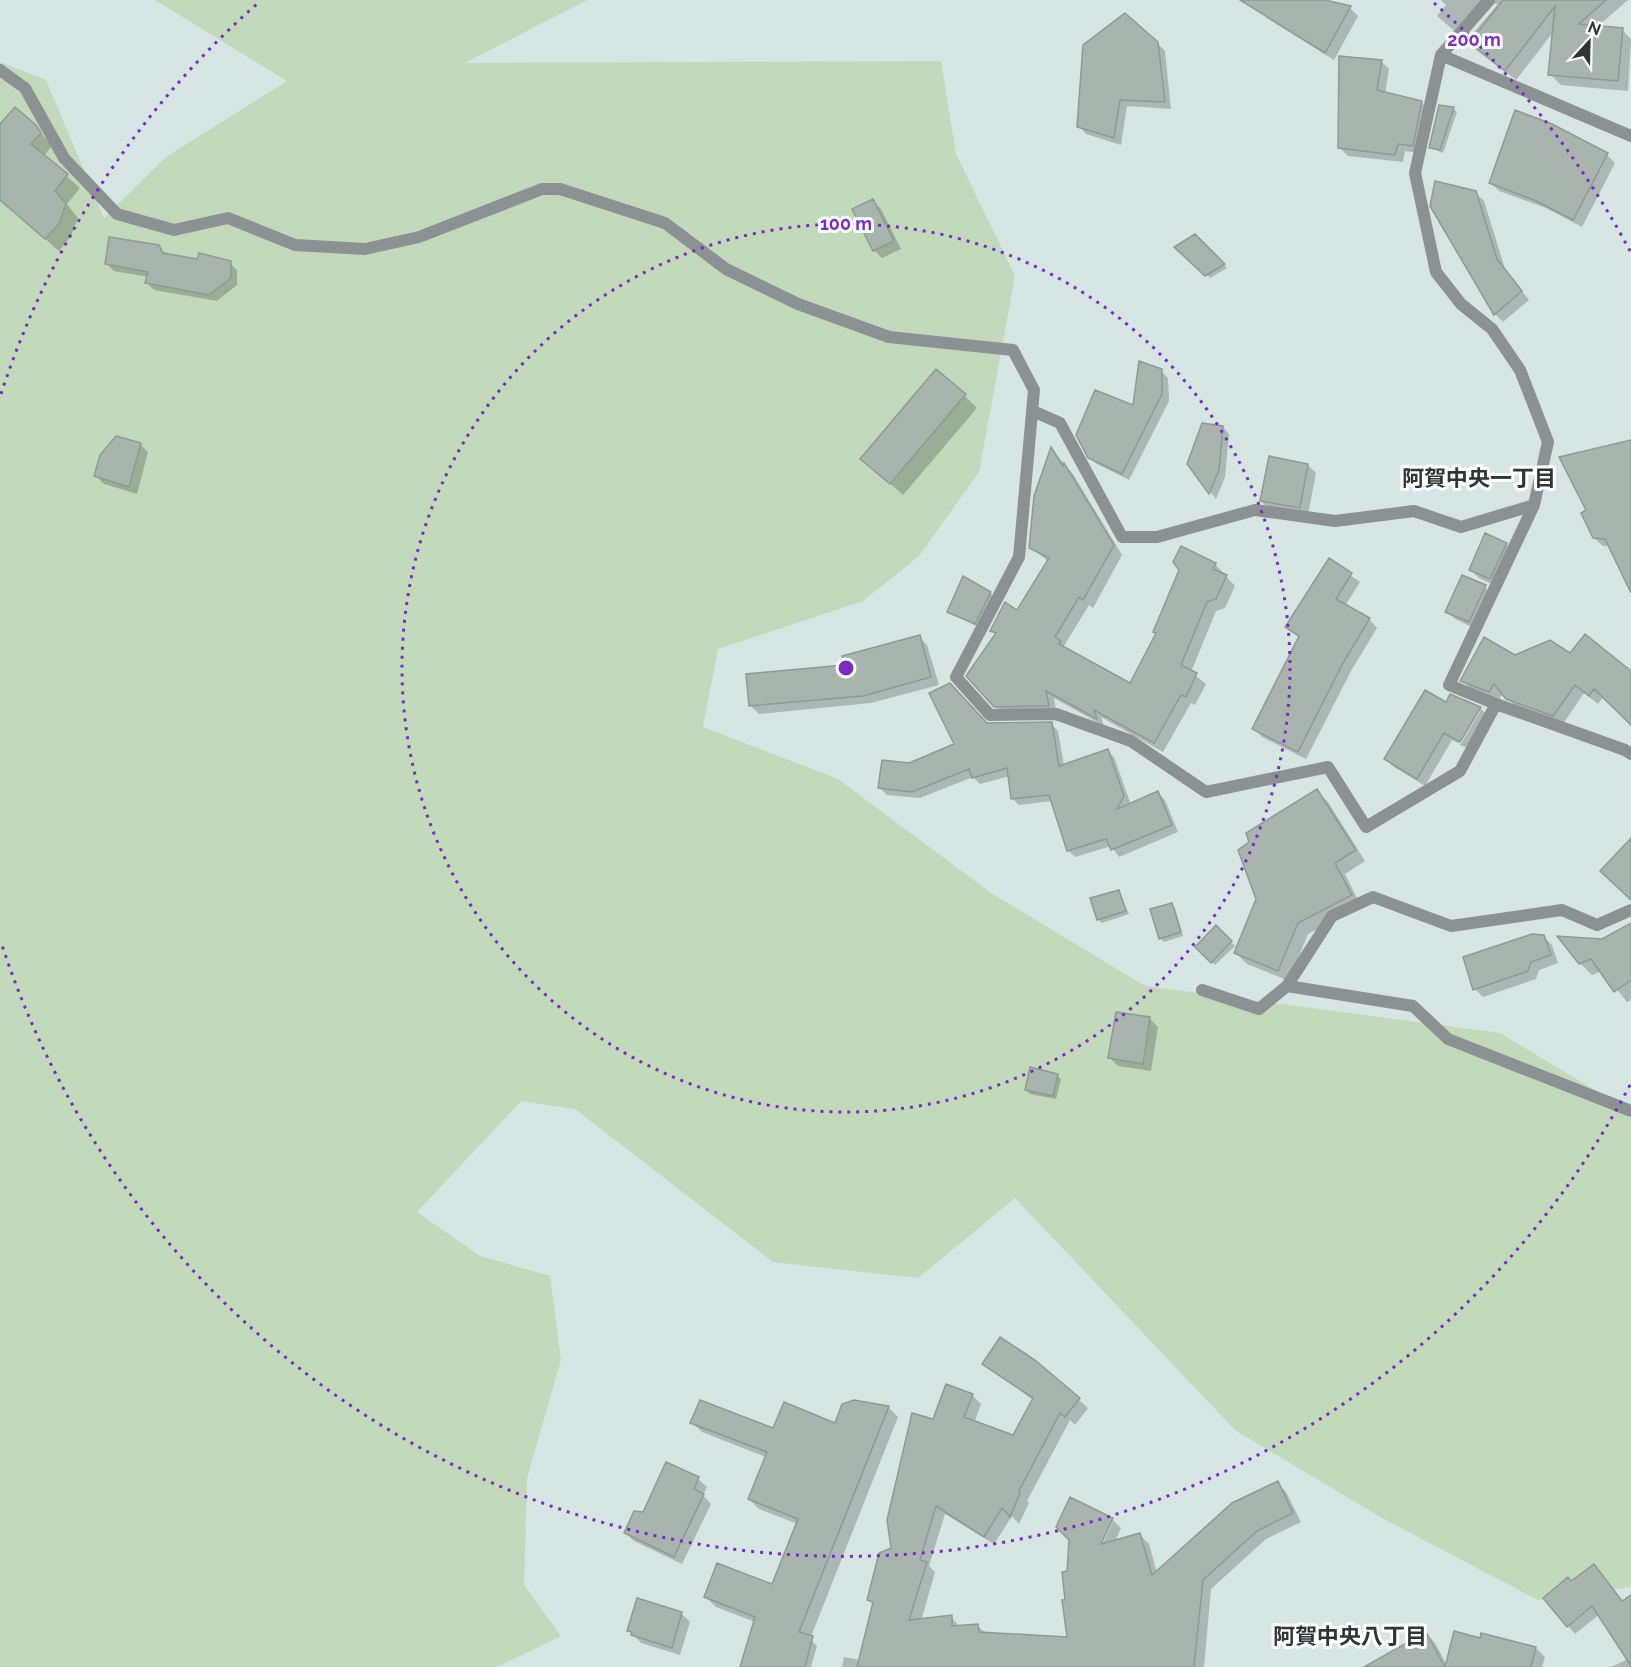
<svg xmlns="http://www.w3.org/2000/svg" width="1631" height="1667" font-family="Raleway,'Noto Sans JP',sans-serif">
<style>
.green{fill:#c3d9bb}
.shadow{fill:#0003;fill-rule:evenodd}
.building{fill:#a9b4af;stroke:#8f9a95;stroke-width:1.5}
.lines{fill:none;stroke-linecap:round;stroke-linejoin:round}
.street{stroke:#8c9193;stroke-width:12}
.ring{fill:none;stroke:#7b2cbf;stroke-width:3;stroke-dasharray:3 6}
.labels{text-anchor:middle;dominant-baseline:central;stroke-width:6;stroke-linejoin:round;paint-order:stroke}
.neighbourhood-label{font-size:22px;font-weight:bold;fill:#303535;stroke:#fff}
.centre{fill:#7b2cbf;stroke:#fff;stroke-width:3}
.ring-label{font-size:18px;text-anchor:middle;font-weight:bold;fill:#7b2cbf;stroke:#fff;stroke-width:6;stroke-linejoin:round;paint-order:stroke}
</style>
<rect width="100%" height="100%" fill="#d7e5e4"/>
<path class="green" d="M 155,0 L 587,0 L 465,63 L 941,61 L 956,154 L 1015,276 L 979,472 L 919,556 L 863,601 L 718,649 L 703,727 L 838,779 L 991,893 L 1145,986 L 1500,1033 L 1631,1112 L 1631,1587 L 1538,1600 L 1382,1518 L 1235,1430 L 1015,1198 L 918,1278 L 773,1262 L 575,1109 L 521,1101 L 417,1212 L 480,1256 L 550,1276 L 561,1360 L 527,1478 L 524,1585 L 561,1636 L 497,1667 L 0,1667 L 0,62 L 46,80 L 104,218 L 166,157 L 287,81 Z"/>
<path class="shadow" d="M 1259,0 L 1319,0 L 1350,8 L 1358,16 L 1334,60 L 1267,18 L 1258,10 Z
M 1441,0 L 1628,0 L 1597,27 L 1622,30 L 1631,39 L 1628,91 L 1561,85 L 1550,74 L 1554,31 L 1516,80 L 1467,40 L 1498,4 L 1494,4 L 1464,39 L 1437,16 L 1446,5 Z
M 1157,43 L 1165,51 L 1171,109 L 1127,106 L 1121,145 L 1086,134 L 1079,126 Z
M 1381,61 L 1389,69 L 1385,94 L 1422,103 L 1430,111 L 1420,153 L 1405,151 L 1403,162 L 1348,156 L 1340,148 Z
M 1440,106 L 1454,109 L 1457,112 L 1443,153 L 1431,148 Z
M 35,126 L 52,146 L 44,156 L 80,188 L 67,204 L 78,218 L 71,236 L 59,251 L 0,199 L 0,127 Z
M 1607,155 L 1615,163 L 1582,227 L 1546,208 L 1499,191 L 1491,183 Z
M 1475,192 L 1484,201 L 1505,269 L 1529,300 L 1503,322 L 1495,314 L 1432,206 Z
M 872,200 L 881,209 L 901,249 L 882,258 L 874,250 Z
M 1195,236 L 1227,268 L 1210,278 L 1177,247 Z
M 158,247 L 166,254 L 198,261 L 230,263 L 237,270 L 237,285 L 217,301 L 154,290 L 147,283 L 148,277 L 114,271 L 107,264 Z
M 1161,371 L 1168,378 L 1169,401 L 1129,480 L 1097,464 L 1089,457 L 1134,407 Z
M 965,396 L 977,408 L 903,495 L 862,459 Z
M 1223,427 L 1229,434 L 1225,477 L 1216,499 L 1188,464 Z
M 1631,443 L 1631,563 L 1610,546 L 1603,546 L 1594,538 L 1588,511 Z
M 140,444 L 148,452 L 137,494 L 104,484 L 96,476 Z
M 1052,450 L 1073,474 L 1122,555 L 1093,608 L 1089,605 L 1064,646 L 1069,651 L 1130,686 L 1157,634 L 1154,632 L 1215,564 L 1235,586 L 1225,608 L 1216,611 L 1191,672 L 1206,684 L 1195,705 L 1191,703 L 1163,752 L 1101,717 L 1104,726 L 1054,698 L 1057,715 L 1004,715 L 995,706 L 996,635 L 992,630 L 1018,612 L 1048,561 L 1030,547 Z
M 1308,465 L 1316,473 L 1308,515 L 1269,509 L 1261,501 Z
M 1506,544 L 1514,552 L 1498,587 L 1479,578 L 1471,570 Z
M 1329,560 L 1360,582 L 1345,606 L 1369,619 L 1377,628 L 1351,671 L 1306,759 L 1262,737 L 1254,728 L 1300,638 L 1287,627 Z
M 1485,587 L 1493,595 L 1478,630 L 1455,619 L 1447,611 Z
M 990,593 L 994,597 L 978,627 L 949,612 Z
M 919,637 L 927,645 L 939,685 L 871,703 L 759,714 L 751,706 Z
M 1570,655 L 1631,673 L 1631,724 L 1603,697 L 1598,704 L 1584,693 L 1563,724 L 1516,707 L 1503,693 L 1499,700 L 1471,689 L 1462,680 L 1515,657 Z
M 1446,704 L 1480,708 L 1488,716 L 1469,749 L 1460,745 L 1481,710 L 1477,710 L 1458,743 L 1452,740 L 1425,786 L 1394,767 L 1386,759 Z
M 987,724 L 1051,724 L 1058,731 L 1064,766 L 1107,750 L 1114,757 L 1131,805 L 1158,793 L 1165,800 L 1178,832 L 1119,857 L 1111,846 L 1075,857 L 1068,850 L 1052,801 L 1019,805 L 1012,798 L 1010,776 L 980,784 L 973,777 L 920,798 L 887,795 L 880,788 L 909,765 L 956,745 Z
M 1317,791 L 1328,802 L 1365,861 L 1345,874 L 1361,906 L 1308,934 L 1289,981 L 1247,964 L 1236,953 L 1258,899 L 1251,843 Z
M 1119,891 L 1129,914 L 1102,923 L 1098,919 Z
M 1171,904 L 1175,908 L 1183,936 L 1164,942 L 1160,938 Z
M 1631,925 L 1631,1000 L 1627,1002 L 1602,971 L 1592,975 L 1580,963 L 1603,941 Z
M 1216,927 L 1235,946 L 1215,965 L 1197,947 Z
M 1543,936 L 1552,945 L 1558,963 L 1539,970 L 1536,979 L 1483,997 L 1475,989 Z
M 1150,1019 L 1158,1027 L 1151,1071 L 1118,1066 L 1110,1058 Z
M 1057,1075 L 1061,1079 L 1056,1099 L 1030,1094 L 1026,1090 Z
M 1000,1339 L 1034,1361 L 1088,1408 L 1075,1425 L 1070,1420 L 1027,1501 L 1029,1503 L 1019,1524 L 1012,1516 L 994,1544 L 945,1514 L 929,1566 L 935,1572 L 921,1621 L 951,1617 L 960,1627 L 977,1625 L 986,1634 L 1069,1639 L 1063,1602 L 1066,1601 L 1063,1573 L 1068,1573 L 1070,1540 L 1057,1527 L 1070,1499 L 1112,1519 L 1121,1528 L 1115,1542 L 1140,1535 L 1149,1544 L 1157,1573 L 1233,1504 L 1277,1483 L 1286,1492 L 1301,1522 L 1266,1539 L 1211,1589 L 1204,1667 L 842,1667 L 844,1657 L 860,1660 L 874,1605 L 869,1600 L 880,1554 L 893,1549 L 888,1520 L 913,1415 L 934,1421 L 947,1386 L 972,1395 L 981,1404 L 974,1423 L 1013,1437 L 1033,1400 L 984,1364 ZM 1110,1521 L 1113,1521 L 1099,1552 L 1096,1551 Z
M 888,1407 L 898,1417 L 810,1639 L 817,1646 L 811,1667 L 741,1667 L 755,1622 L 716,1607 L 706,1597 L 773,1586 L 798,1524 L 759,1509 L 749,1499 L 766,1457 L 702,1432 L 692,1422 L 774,1430 L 836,1425 Z
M 667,1464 L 698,1479 L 707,1487 L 703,1495 L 711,1504 L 682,1564 L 634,1541 L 625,1532 L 644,1514 Z
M 1594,1566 L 1623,1602 L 1631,1605 L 1631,1667 L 1611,1667 L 1628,1659 L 1600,1614 L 1575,1634 L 1568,1626 L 1571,1582 Z
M 682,1614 L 690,1622 L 680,1655 L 641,1643 L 629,1630 Z
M 1426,1634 L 1435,1643 L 1447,1665 L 1481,1639 L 1536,1648 L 1545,1657 L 1542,1667 L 1397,1667 Z"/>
<path class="building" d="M 1240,0 L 1325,0 L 1351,6 L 1325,53 Z
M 1503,0 L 1606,0 L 1579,24 L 1623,28 L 1618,81 L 1548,75 L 1555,6 L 1505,71 L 1469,43 Z
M 1125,13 L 1158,42 L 1165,102 L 1120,100 L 1114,138 L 1077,127 L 1083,45 Z
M 1339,56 L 1382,60 L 1377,90 L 1422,101 L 1413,146 L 1398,144 L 1395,155 L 1338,148 Z
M 1439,105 L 1454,107 L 1440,150 L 1429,148 Z
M 15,107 L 36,125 L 41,133 L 31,144 L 68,174 L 55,191 L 66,204 L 59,224 L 45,239 L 0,200 L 0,124 Z
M 1515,110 L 1552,124 L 1608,153 L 1573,220 L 1536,201 L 1489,183 Z
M 1435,181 L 1476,191 L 1497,259 L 1522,291 L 1494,315 L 1430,206 Z
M 873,199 L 894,241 L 873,251 L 852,209 Z
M 1195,234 L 1225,264 L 1205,276 L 1174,247 Z
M 109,237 L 159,245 L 163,253 L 197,259 L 199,253 L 231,261 L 231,278 L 209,295 L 145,283 L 148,272 L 105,264 Z
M 1139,361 L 1162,369 L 1162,394 L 1122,474 L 1088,458 L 1076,435 L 1095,390 L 1133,405 Z
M 936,369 L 966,394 L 890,484 L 860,459 Z
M 1202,423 L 1223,426 L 1219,470 L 1209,494 L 1187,464 Z
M 116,436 L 141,443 L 129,487 L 94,476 L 100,455 Z
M 1631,440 L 1631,593 L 1605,539 L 1593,538 L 1581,513 L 1586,510 L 1559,457 Z
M 1051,447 L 1063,466 L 1064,463 L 1114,545 L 1083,600 L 1079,597 L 1055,637 L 1061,641 L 1059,644 L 1130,683 L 1156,633 L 1153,632 L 1179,570 L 1173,562 L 1181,546 L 1216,563 L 1213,569 L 1227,575 L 1216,599 L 1207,602 L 1181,665 L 1197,673 L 1186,697 L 1181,695 L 1154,743 L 1094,710 L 1097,719 L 1046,691 L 1049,706 L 994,707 L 966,676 L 996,633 L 990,631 L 1005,602 L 1017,610 L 1049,558 L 1029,548 L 1034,496 Z
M 1269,456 L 1308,464 L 1300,508 L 1260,501 Z
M 1485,533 L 1507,543 L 1490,579 L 1469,570 Z
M 1329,558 L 1352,573 L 1336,599 L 1370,618 L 1343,663 L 1298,752 L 1252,729 L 1299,636 L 1285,627 Z
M 1462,575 L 1486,585 L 1469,622 L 1445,612 Z
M 963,576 L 991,592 L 975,624 L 947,612 Z
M 1585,634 L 1631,671 L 1631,725 L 1594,689 L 1589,696 L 1575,685 L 1553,716 L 1506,699 L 1494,684 L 1489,692 L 1460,681 L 1484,637 L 1515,655 L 1550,640 L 1570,653 Z
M 920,635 L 931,677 L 863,696 L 749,706 L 746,674 L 844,665 L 842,656 Z
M 950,683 L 987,723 L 1052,722 L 1059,766 L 1108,749 L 1124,796 L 1117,809 L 1158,791 L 1172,825 L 1111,850 L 1106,839 L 1067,851 L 1049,795 L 1011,799 L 1007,768 L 972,778 L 969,769 L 912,792 L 878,788 L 882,760 L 909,763 L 954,744 L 929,693 Z
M 1425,690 L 1446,702 L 1450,694 L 1481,707 L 1460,742 L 1444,733 L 1417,779 L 1384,759 Z
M 1317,789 L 1356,850 L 1335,863 L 1352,895 L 1298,923 L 1278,971 L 1234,953 L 1256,899 L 1238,850 L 1249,842 L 1246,833 Z
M 1631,838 L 1631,900 L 1600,871 Z
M 1119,890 L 1126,911 L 1097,920 L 1090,898 Z
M 1172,903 L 1181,932 L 1159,939 L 1150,909 Z
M 1631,923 L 1631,980 L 1614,992 L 1591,959 L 1579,964 L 1557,936 L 1602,939 Z
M 1216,925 L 1232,941 L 1211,963 L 1195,947 Z
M 1532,934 L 1544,935 L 1551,955 L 1531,962 L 1528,971 L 1473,990 L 1463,957 Z
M 1116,1012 L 1150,1017 L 1143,1064 L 1108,1058 Z
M 1030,1067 L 1058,1074 L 1053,1096 L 1025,1090 Z
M 1000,1337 L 1035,1360 L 1080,1398 L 1065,1417 L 1060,1413 L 1019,1491 L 1020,1493 L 1010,1517 L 1002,1508 L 984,1537 L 936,1506 L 920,1560 L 927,1562 L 909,1620 L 952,1615 L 952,1626 L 978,1624 L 979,1632 L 1067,1637 L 1062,1600 L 1065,1600 L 1062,1572 L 1067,1571 L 1069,1540 L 1056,1527 L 1070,1497 L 1113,1518 L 1101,1544 L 1140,1533 L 1152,1575 L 1232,1503 L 1278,1481 L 1293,1513 L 1257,1531 L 1203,1580 L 1194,1667 L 857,1667 L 873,1602 L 867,1600 L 879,1553 L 891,1548 L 887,1520 L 912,1413 L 933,1419 L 946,1384 L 973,1394 L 964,1417 L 1013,1435 L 1033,1398 L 982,1364 Z
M 700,1400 L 773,1428 L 784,1402 L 835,1423 L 842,1404 L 854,1400 L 889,1406 L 799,1632 L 813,1636 L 805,1667 L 740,1667 L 755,1617 L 704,1597 L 717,1563 L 772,1584 L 798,1519 L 748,1499 L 767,1452 L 690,1423 Z
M 666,1462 L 699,1477 L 694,1489 L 704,1494 L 674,1557 L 624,1533 L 634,1511 L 643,1512 Z
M 1594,1564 L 1622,1601 L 1631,1595 L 1631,1666 L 1592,1606 L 1567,1627 L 1543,1598 L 1568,1577 L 1571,1581 Z
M 637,1598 L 682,1612 L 672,1648 L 631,1635 L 632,1632 L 627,1631 Z
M 1454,1631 L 1480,1638 L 1481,1633 L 1536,1647 L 1531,1667 L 1364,1667 L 1426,1632 L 1445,1667 Z"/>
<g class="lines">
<path class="street" d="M 1441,55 L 1631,136
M 0,70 L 25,88 L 64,158 L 117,214 L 174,230 L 228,218 L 295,245 L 365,249 L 419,237 L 542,189 L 560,189 L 665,223 L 726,269 L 798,304 L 889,337 L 1013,350 L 1034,390 L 1019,557 L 956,677 L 990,715 L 1056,714 L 1131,741 L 1206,792 L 1328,767 L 1366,827 L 1460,771 L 1496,704 L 1449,685 L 1534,505 L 1548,442 L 1520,370 L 1492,329 L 1461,304 L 1436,272 L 1415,173 L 1441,55 L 1489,0
M 1033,411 L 1060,423 L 1122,537 L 1157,537 L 1255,510 L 1335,521 L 1414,511 L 1461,527 L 1534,505
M 1496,704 L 1625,750 L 1631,754
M 1287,986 L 1332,916 L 1373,897 L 1451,926 L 1562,910 L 1597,925 L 1631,910
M 1202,990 L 1259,1009 L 1287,986 L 1413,1006 L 1448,1039 L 1631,1111"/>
</g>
<g class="ring">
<circle cx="846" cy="668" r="444"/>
<path d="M1630 1085A888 888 0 0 1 1 942M1 394A888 888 0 0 1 258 3M1434 3A888 888 0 0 1 1630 251"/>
</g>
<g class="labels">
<g class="neighbourhood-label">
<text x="1479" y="478">阿賀中央一丁目</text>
<text x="1350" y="1636">阿賀中央八丁目</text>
</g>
</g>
<circle cx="846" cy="668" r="9" class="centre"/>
<g class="ring-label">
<text x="1474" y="46">200 m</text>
<text x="846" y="230">100 m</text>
</g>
<g transform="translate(1589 42) rotate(22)" stroke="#ffffff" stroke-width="4.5" paint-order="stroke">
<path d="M0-4.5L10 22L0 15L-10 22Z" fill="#303535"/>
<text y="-9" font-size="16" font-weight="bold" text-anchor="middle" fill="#303535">N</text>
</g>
</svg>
